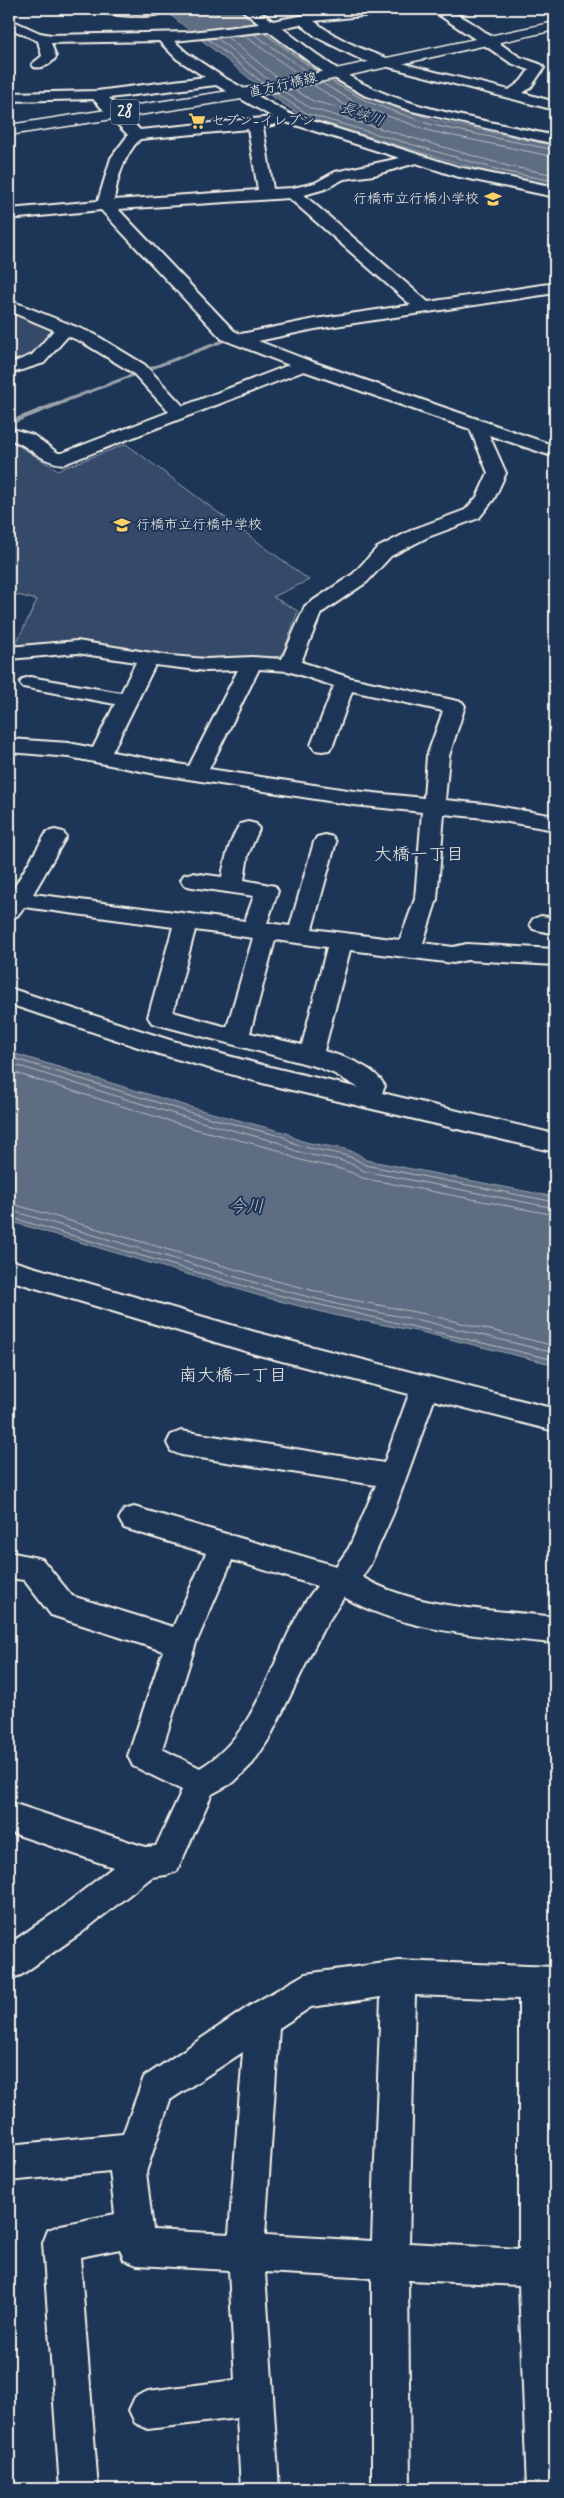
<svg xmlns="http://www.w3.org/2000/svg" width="564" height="2498" font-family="Mynerve,'Klee One',sans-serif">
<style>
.green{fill:#354a67;stroke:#949ea8}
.water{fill:#5e6d82;stroke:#9aa2ab}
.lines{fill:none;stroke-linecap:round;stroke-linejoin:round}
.shore{stroke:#b8bcbf;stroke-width:1}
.stream-far1{stroke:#9aa2ab;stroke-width:3}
.stream{stroke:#9aa2ab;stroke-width:4.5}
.minor-casing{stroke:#f4f1e8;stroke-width:4}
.major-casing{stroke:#f4f1e8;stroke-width:3}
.highway-casing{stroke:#f4f1e8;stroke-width:3}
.minor{fill:#1d3557;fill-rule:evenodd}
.major{fill:#1d3557;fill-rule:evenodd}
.highway{fill:#1d3557;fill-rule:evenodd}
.labels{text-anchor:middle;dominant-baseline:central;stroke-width:4;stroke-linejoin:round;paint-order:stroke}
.far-street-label{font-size:14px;fill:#f4f1e8;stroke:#1d3557}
.far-poi-label{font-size:14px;fill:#f4f1e8;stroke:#1d3557;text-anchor:start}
.shield{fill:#1d3557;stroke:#b4b9bc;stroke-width:1}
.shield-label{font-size:15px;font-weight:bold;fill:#f4f1e8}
.far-water-label{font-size:15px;font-style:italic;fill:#c0c3c4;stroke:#1d3557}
.neighbourhood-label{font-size:18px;fill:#f4f1e8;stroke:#1d3557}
.water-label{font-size:18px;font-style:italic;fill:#c0c3c4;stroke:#1d3557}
</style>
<rect width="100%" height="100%" fill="#1d3557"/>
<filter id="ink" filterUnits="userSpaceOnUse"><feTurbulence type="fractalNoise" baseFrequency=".02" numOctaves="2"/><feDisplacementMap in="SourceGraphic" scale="10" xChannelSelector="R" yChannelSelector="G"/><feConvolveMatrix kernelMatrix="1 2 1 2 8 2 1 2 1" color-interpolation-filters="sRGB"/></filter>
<g filter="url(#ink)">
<path class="green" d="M 9,310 L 55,330 L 30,360 L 9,364 Z
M 9,440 L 58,470 L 126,444 L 309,580 L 273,597 L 298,611 L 282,656 L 207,663 L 134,651 L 14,648 L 37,600 L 9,593 Z"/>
<path class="water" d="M 163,9 L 239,9 L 338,80 L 369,97 L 434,120 L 555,146 L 555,186 L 505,177 L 305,118 L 270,95 Z
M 9,1052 L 197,1109 L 287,1133 C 309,1151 345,1140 366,1160 L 555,1197 L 555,1365 L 421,1332 L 338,1316 L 260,1296 L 9,1221 Z"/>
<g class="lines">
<path class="shore" d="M 264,33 L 318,72
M 254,34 L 309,73
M 243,35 L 300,75
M 227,37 L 280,80
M 217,38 L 271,82
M 208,39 L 263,83
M 331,81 L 368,102 L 432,125 L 555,150
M 322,83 L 365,108 L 430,131 L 555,157
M 293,89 L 313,101 L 348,110 L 347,106 L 313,85
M 283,91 L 310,108 L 508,166 L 555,175
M 275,93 L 308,114 L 506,172 L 555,181
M 9,1057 L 195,1114 L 284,1137 C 307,1155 342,1147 365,1165 L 555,1202
M 9,1063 L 194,1120 L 281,1143 C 305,1161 340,1153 364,1171 L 555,1208
M 9,1071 L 192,1128 L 278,1150 C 303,1167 336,1162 362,1178 L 555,1215
M 9,1203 L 265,1278 L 342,1298 L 425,1314 L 555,1346
M 9,1210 L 263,1285 L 340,1305 L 424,1321 L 555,1353
M 9,1217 L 261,1291 L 555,1360"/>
<path class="stream-far1" d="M 62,402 L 231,338"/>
<path class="stream" d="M 14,421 L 65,401"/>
<g class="minor-casing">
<path id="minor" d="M 99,9 L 163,9 L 165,11 C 158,19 106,17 99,9 Z
M 241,9 L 256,9 L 273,21 C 315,12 354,9 397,9 L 390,13 L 314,21 C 365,62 447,73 509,90 L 521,81 L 529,70 L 511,63 L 430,9 C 464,7 492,41 520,57 C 527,60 535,62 542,65 L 544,68 L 531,87 L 523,93 L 555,102 L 555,110 L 362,60 L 318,38 L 300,24 L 282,28 C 311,50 340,74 374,89 C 426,112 499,123 555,136 L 555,144 L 412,111 L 364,95 L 322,71 L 268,31 L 174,41 L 187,53 L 223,77 L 290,114 L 458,167 L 555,187 L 555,197 L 455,176 L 416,163 L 374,175 L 344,179 L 325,189 L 304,195 L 428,302 L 555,283 L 555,293 L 315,329 L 258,341 L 310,361 L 555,446 L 555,457 L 489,435 L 506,473 L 494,499 L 479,518 L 428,537 L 391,556 L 367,582 L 321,613 L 301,662 L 351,678 L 462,702 L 465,706 L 449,756 L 445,800 L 485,804 L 555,816 L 555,830 L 485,818 L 444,814 L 437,899 L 423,943 L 453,947 L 467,944 L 555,949 L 555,965 L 467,960 L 453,963 L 350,950 L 324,1051 C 345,1057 374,1066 385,1086 L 382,1093 L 555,1134 L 555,1152 L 266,1084 L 159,1054 L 9,1004 L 9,988 L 173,1041 L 266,1066 L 359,1088 L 335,1074 L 318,1067 L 152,1023 L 148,1017 L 173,927 L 24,907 L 17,916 L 9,919 L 9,891 L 12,891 L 47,832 L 55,830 L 63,832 L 66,837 L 33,894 L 245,921 L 254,896 L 192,887 L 184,885 L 181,880 L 184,875 L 192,873 L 222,877 C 225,858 230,840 240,824 L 248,822 L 256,824 L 259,829 L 248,855 L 244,880 L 275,886 L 278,891 L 267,923 L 290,926 L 314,842 L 317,837 L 325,835 L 333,837 L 336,842 L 312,929 L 400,940 L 415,899 L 422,812 L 354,805 L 156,774 L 69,757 L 9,752 L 9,739 L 69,743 L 93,748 L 115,704 L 23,687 L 20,683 L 23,679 L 30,677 L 121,693 L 136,662 L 77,653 L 9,659 L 9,647 L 77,641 L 171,656 L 206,659 L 252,657 L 282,659 L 305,606 L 353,574 L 377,548 L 414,529 L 465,510 L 477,497 L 488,473 L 470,429 L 304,371 L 64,464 C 39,462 31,446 9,439 L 9,428 L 33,435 L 58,453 L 62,453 L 169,412 L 133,373 L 82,342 L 68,336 L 44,363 L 9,374 L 9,364 L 32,355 L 54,330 L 9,311 L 9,300 L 94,334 L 145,365 L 183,406 L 289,365 L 222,339 L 101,210 L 9,219 L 9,209 L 98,201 L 111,158 L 128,135 L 93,99 L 9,101 L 9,93 L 97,91 L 205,77 L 177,59 L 159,41 L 51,43 L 56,57 C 51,64 43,69 34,67 L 32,64 L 42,56 L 38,41 L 9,28 L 9,19 L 40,33 L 51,35 L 192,32 L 259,24 ZM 216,85 L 273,117 L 140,130 L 109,98 ZM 286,122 L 400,158 L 335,172 L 315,183 L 293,188 L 273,189 L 263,127 ZM 248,129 L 258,190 L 114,200 C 117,178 124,155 140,139 ZM 289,198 L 411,305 L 315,319 L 241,334 L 234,331 L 118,209 ZM 155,665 L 206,671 L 238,670 L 189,766 L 112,752 ZM 259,669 L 288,671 L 334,686 L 311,745 L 315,750 L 322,751 L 329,750 L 333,745 L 352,691 L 443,711 L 427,756 L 424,798 L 354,791 L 209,769 ZM 195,930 L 253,938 L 227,1027 L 173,1012 ZM 275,940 L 327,947 L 302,1045 L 250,1033 Z
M 541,916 L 555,918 L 555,934 L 533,929 L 530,924 L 533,919 Z
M 9,1260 L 255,1332 L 555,1409 L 555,1431 L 434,1400 L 393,1514 L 370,1565 L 362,1577 C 418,1610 492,1609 555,1617 L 555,1643 C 488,1637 403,1632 344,1597 L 322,1631 L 269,1739 L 253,1763 L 234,1782 L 212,1794 L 177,1871 L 166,1875 L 152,1877 L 81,1933 L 21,1975 L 9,1979 L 9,1944 L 57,1911 L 113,1867 L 9,1832 L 9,1802 L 145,1847 L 156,1846 L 182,1790 L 133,1766 L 128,1756 L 163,1651 L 51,1615 L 24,1580 L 9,1578 L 9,1552 L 42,1559 L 72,1596 L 173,1627 L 206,1553 L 124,1528 L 119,1519 L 124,1510 L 134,1507 L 336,1566 L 349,1548 L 376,1485 L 181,1455 L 171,1451 L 167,1443 L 171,1435 L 181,1431 L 384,1463 L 409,1394 L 255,1354 L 9,1280 ZM 232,1560 L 317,1586 C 272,1641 266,1729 200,1768 L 162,1749 L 196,1643 Z
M 399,1961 L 555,1967 L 555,2001 L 553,2001 L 555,2489 L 527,2489 L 519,2285 L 408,2280 L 410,2489 L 372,2489 L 372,2278 L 265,2272 L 279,2489 L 241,2489 L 237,2418 L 148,2429 L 135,2423 L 129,2410 L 135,2397 L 148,2391 L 235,2380 L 229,2270 L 137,2265 L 124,2260 L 120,2249 L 80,2257 L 98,2489 L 60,2489 L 43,2243 L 48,2230 L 61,2225 L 115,2214 L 110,2171 L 9,2181 L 9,2145 L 123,2134 L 144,2077 L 251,2005 L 305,1974 ZM 415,1995 L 519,1999 L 519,2249 L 409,2243 ZM 381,1997 L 372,2241 L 265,2235 L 279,2028 L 311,2007 ZM 243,2052 L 229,2234 L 153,2230 L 146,2172 L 170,2100 Z"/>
</g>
<g class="major-casing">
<path id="major" d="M 555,22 L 555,30 L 242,99 L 9,135 L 9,125 L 242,89 Z"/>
</g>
<g class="highway-casing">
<path id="highway" d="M 541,9 L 555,9 L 555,17 Z"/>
</g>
<use href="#minor" class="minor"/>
<use href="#major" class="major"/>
<use href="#highway" class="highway"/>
</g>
</g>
<defs>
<g id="supermarket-bare" transform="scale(1.35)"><path d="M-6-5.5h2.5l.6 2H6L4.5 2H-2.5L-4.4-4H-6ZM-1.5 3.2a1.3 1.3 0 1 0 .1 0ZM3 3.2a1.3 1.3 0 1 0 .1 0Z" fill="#ffd166" stroke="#1d3557" stroke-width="2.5" paint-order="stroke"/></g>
<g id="school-bare" transform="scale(1.35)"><path d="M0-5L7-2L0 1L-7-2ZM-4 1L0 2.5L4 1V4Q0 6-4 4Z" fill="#ffd166" stroke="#1d3557" stroke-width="2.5" paint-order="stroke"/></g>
</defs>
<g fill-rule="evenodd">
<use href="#supermarket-bare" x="197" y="121"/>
<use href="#school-bare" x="493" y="199"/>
<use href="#school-bare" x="122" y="525"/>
</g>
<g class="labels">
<g class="far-street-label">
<text transform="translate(283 85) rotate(-13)">直方行橋線</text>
</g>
<g class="far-poi-label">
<text x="211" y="121">セブン-イレブン</text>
<text x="479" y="199" text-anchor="end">行橋市立行橋小学校</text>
<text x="136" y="525">行橋市立行橋中学校</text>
</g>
<rect class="shield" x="111" y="99.5" width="28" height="25" rx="4"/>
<g class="shield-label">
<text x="125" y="112">28</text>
</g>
<g class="far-water-label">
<text transform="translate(362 115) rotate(20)">長峡川</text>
</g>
<g class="neighbourhood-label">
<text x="419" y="855">大橋一丁目</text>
<text x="233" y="1376">南大橋一丁目</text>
</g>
<g class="water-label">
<text x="246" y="1207">今川</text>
</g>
</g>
<rect width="564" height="2498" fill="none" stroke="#1d3557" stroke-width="30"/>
<rect x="15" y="15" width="534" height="2468" fill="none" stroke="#f4f1e8" stroke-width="2" filter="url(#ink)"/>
</svg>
